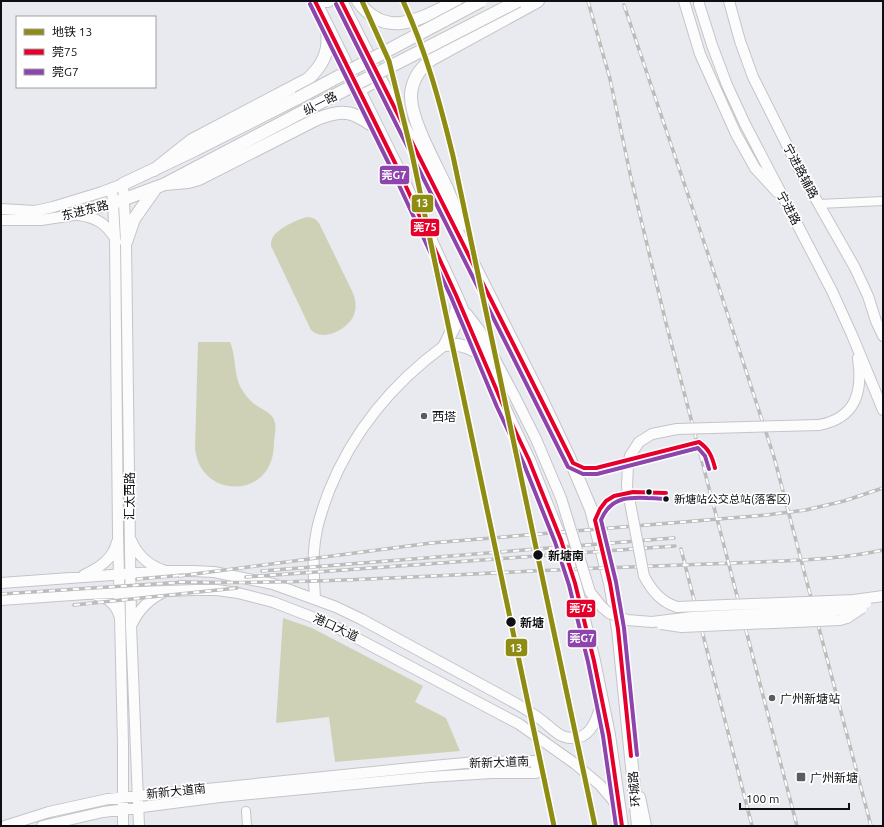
<svg xmlns="http://www.w3.org/2000/svg" width="884" height="827" font-family="Ubuntu,'Noto Sans SC',sans-serif">
<style>
.green{fill:#cfd1b7}
.lines{fill:none;stroke-linecap:round;stroke-linejoin:round}
.minor-casing{stroke:#c3c5c8;stroke-width:10}
.tertiary-casing{stroke:#c3c5c8;stroke-width:12}
.secondary-casing{stroke:#c3c5c8;stroke-width:14}
.minor{stroke:#fcfcfd;stroke-width:8}
.tertiary{stroke:#fcfcfd;stroke-width:10}
.secondary{stroke:#fcfcfd;stroke-width:12}
.rail-casing{stroke:#bcbcbd;stroke-width:3.5}
.rail{stroke:#fff;stroke-width:2;stroke-dasharray:6;stroke-linecap:butt}
.tertiary-bridge-casing{stroke:#c3c5c8;stroke-width:12;stroke-linecap:butt}
.secondary-bridge-casing{stroke:#c3c5c8;stroke-width:14;stroke-linecap:butt}
.tertiary-bridge{stroke:#fcfcfd;stroke-width:10}
.secondary-bridge{stroke:#fcfcfd;stroke-width:12}
.bus-1-casing{stroke:#fff;stroke-width:7}
.bus-2-casing{stroke:#fff;stroke-width:7}
.bus-1{stroke:#e4002b;stroke-width:4}
.bus-2{stroke:#8e44ad;stroke-width:4}
.metro-1-casing{stroke:#fff;stroke-width:8}
.metro-1{stroke:#8e8c13;stroke-width:5}
.poi-dot{fill:#5a5c5f;stroke:#fff;stroke-width:1.5}
.bus-dot{fill:#0e0f12;stroke:#fff;stroke-width:1.5}
.labels{text-anchor:middle;dominant-baseline:central;stroke-width:3.5;stroke-linejoin:round;paint-order:stroke}
.bus-label{font-size:11px;fill:#0e0f12;stroke:#fff;text-anchor:start}
.street-label{font-size:12px;fill:#0e0f12;stroke:#fff}
.poi-label{font-size:12px;fill:#0e0f12;stroke:#fff;text-anchor:start}
.stop-label{font-size:12px;font-weight:bold;fill:#0e0f12;stroke:#fff;text-anchor:start}
.line-badge{stroke:#fff;stroke-width:1.5}
.badge-label{font-size:11px;text-anchor:middle;font-weight:bold;fill:#fff}
</style>
<rect width="100%" height="100%" fill="#e8eaef"/>
<path class="green" d="M 309,217 L 315,219 L 319,223 L 353,293 C 356,301 357,309 353,317 C 346,330 323,342 311,330 L 271,246 C 271,243 271,239 273,237 C 277,229 301,217 309,217 Z
M 198,342 L 230,342 C 237,358 233,377 243,391 C 245,395 248,398 251,401 C 258,409 273,411 275,423 C 276,429 275,435 274,441 C 274,450 273,459 268,468 C 256,490 223,493 206,474 C 199,467 197,459 195,449 Z
M 283,618 L 312,628 L 423,686 L 415,702 L 446,718 L 460,751 L 335,762 L 329,717 L 276,723 Z"/>
<g class="lines">
<g class="minor-casing">
<path id="minor" d="M 819,204 L 883,201
M 246,811 L 247,826"/>
</g>
<g class="tertiary-casing">
<path id="tertiary" d="M 684,1 L 700,54 L 736,134 L 755,168 L 777,192
M 729,1 L 740,41 L 753,77 L 800,171 L 855,268 L 868,296 L 876,321 L 883,336
M 699,4 L 712,45 L 727,85 L 745,124 L 832,291 L 852,335 L 883,410
M 112,188 L 115,238 L 118,534 L 123,744 L 123,826
M 1,209 L 35,211 L 53,207 L 102,192 L 123,184 L 126,242 L 131,625 L 139,826
M 78,215 C 96,217 106,224 115,238
M 1,220 L 41,220 L 74,215 L 114,203
M 467,314 L 480,331 L 515,397
M 819,425 C 856,418 863,392 858,358
M 131,540 C 137,554 148,565 163,570
M 84,575 C 99,568 113,559 117,542
M 1,583 L 167,571 L 193,571 L 214,572 L 273,584 L 336,607 L 361,619 L 506,698 C 517,704 529,711 540,719 C 547,724 554,732 562,736 C 589,746 597,720 602,701
M 96,595 C 107,598 115,603 119,615
M 315,599 C 314,578 312,556 316,535 C 318,520 324,505 329,491 C 353,431 393,383 445,345
M 1,600 L 86,594 L 195,590 L 217,590 L 238,593 L 273,602 L 330,624 L 519,724 L 574,763 L 600,785 L 612,799 L 619,810
M 132,624 C 139,609 149,599 164,592
M 640,797 L 646,826
M 5,826 L 49,812 L 108,799 L 422,767 L 476,762 L 536,761 L 536,773 L 492,773 L 429,777 L 220,797 L 103,812 L 42,826"/>
</g>
<g class="secondary-casing">
<path id="secondary" d="M 315,1 L 397,167 L 456,295 L 503,405 L 529,460 L 561,540 L 575,583 L 594,661 L 609,735 L 622,826
M 320,1 L 328,1
M 341,1 L 541,398 L 569,457 L 591,509 L 610,583 L 618,629 L 638,826
M 358,1 C 386,41 422,18 456,1
M 359,90 L 379,79
M 154,170 L 192,140 L 308,79 C 323,65 330,51 327,30
M 123,184 L 195,150 L 298,98
M 165,184 L 188,182 L 199,179 L 315,120 C 345,107 352,112 378,129
M 114,203 L 165,184 L 304,111
M 460,225 C 456,214 453,202 448,191 C 437,166 410,120 411,95 C 412,79 420,68 432,59 L 538,1
M 126,242 L 134,219 L 155,189
M 445,345 L 455,325 L 457,302
M 445,345 C 459,343 471,347 482,356"/>
</g>
<use href="#minor" class="minor"/>
<use href="#tertiary" class="tertiary"/>
<use href="#secondary" class="secondary"/>
<g class="rail-casing">
<path id="rail" d="M 588,1 L 610,79 L 631,178 L 666,323 L 797,826
M 624,5 L 709,257 L 774,457 L 871,826
M 681,549 L 752,826
M 262,571 L 674,538
M 179,576 L 431,543 L 766,515 L 806,510 L 844,501 L 883,488
M 246,577 L 675,546
M 137,579 L 183,575
M 179,582 C 321,585 462,573 604,568 C 656,566 708,564 760,562 C 800,560 843,559 883,550
M 1,594 L 185,582
M 74,605 L 237,588"/>
</g>
<use href="#rail" class="rail"/>
<g class="tertiary-bridge-casing">
<path id="tertiary-bridge" d="M 515,397 L 536,439 L 561,498 L 590,592 L 602,607 L 609,613 L 627,620 L 652,622 L 692,617 L 839,610 L 848,609 L 866,603
M 819,425 L 677,429 L 652,434 L 639,442 L 630,456 L 628,463 L 627,487 L 644,576 C 652,591 661,602 677,607 L 854,600 L 883,596
M 661,624 L 682,627 L 840,620 L 847,618 L 862,608"/>
</g>
<g class="secondary-bridge-casing">
<path id="secondary-bridge" d="M 298,98 L 481,1
M 304,111 L 518,1"/>
</g>
<use href="#tertiary-bridge" class="tertiary-bridge"/>
<use href="#secondary-bridge" class="secondary-bridge"/>
<g class="bus-1-casing">
<path id="bus-1" d="M 315,1 L 397,167 L 456,295 L 503,405 L 529,460 L 561,540 L 575,583 L 594,661 L 609,735 L 622,826
M 341,1 L 573,463 L 584,468 L 596,468 L 699,442 C 709,449 712,456 715,468
M 631,756 L 618,629 L 610,583 L 595,520 L 600,509 L 606,501 L 614,496 L 633,492 L 666,493"/>
</g>
<g class="bus-2-casing">
<path id="bus-2" d="M 310,4 L 392,170 L 451,297 L 497,407 L 523,462 L 555,542 L 569,585 L 588,662 L 603,736 L 616,826
M 336,4 L 568,467 L 583,474 L 597,474 L 698,448 L 705,456 L 709,469
M 637,755 L 624,628 L 616,582 L 601,520 C 613,491 639,498 666,499"/>
</g>
<use href="#bus-1" class="bus-1"/>
<use href="#bus-2" class="bus-2"/>
<g class="metro-1-casing">
<path id="metro-1" d="M 362,1 L 389,61 L 412,154 L 554,826
M 403,1 C 426,51 440,103 453,156 L 595,826"/>
</g>
<use href="#metro-1" class="metro-1"/>
</g>
<g class="poi-dot">
<circle cx="424" cy="416" r="4"/>
<circle cx="772" cy="698" r="4"/>
<rect x="796" y="772" width="10" height="10" rx="2"/>
</g>
<g class="bus-dot">
<circle cx="649" cy="492" r="3.5"/>
<circle cx="666" cy="499" r="3.5"/>
<circle cx="538" cy="555" r="5.5"/>
<circle cx="511" cy="622" r="5.5"/>
</g>
<g class="labels">
<g class="bus-label">
<text x="674" y="499">新塘站公交总站(落客区)</text>
</g>
<g class="street-label">
<text transform="translate(320 103) rotate(-27)">纵一路</text>
<text transform="translate(801 171) rotate(62)">宁进路辅路</text>
<text transform="translate(789 208) rotate(62)">宁进路</text>
<text transform="translate(85 210) rotate(-14)">东进东路</text>
<text transform="translate(129 496) rotate(-90)">汇太西路</text>
<text transform="translate(336 627) rotate(25)">港口大道</text>
<text transform="translate(499 762) rotate(-2)">新新大道南</text>
<text transform="translate(634 789) rotate(-95)">环城路</text>
<text transform="translate(176 791) rotate(-6)">新新大道南</text>
</g>
<g class="poi-label">
<text x="432" y="416">西塔</text>
<text x="780" y="698">广州新塘站</text>
<text x="810" y="777">广州新塘</text>
</g>
<g class="stop-label">
<text x="548" y="555">新塘南</text>
<text x="520" y="622">新塘</text>
</g>
</g>
<g class="line-badge">
<rect x="379" y="165" width="31" height="20" rx="4" fill="#8e44ad"/>
<rect x="411" y="194" width="23" height="19" rx="4" fill="#8e8c13"/>
<rect x="410" y="218" width="30" height="19" rx="4" fill="#e4002b"/>
<rect x="566" y="599" width="30" height="19" rx="4" fill="#e4002b"/>
<rect x="567" y="629" width="30" height="19" rx="4" fill="#8e44ad"/>
<rect x="505" y="638" width="23" height="19" rx="4" fill="#8e8c13"/>
</g>
<g class="badge-label">
<text x="394" y="179">莞G7</text>
<text x="422" y="207">13</text>
<text x="425" y="231">莞75</text>
<text x="581" y="612">莞75</text>
<text x="582" y="642">莞G7</text>
<text x="516" y="652">13</text>
</g>
<rect width="884" height="827" fill="none" stroke="#0e0f12" stroke-width="4"/>
<rect x="16" y="16" width="140" height="72" fill="#ffffff" stroke="#9f9fa0"/>
<rect x="24" y="29" width="20" height="6" fill="#8e8c13" stroke="#9f9fa0"/>
<text x="52" y="36" font-size="12" fill="#0e0f12">地铁 13</text>
<rect x="24" y="49" width="20" height="6" fill="#e4002b" stroke="#9f9fa0"/>
<text x="52" y="56" font-size="12" fill="#0e0f12">莞75</text>
<rect x="24" y="69" width="20" height="6" fill="#8e44ad" stroke="#9f9fa0"/>
<text x="52" y="76" font-size="12" fill="#0e0f12">莞G7</text>
<path d="M740 803v6h109v-6" fill="none" stroke="#0e0f12" stroke-width="2"/>
<text x="746" y="803" font-size="12" fill="#0e0f12" stroke="#ffffff" stroke-width="3" paint-order="stroke">100 m</text>
</svg>
